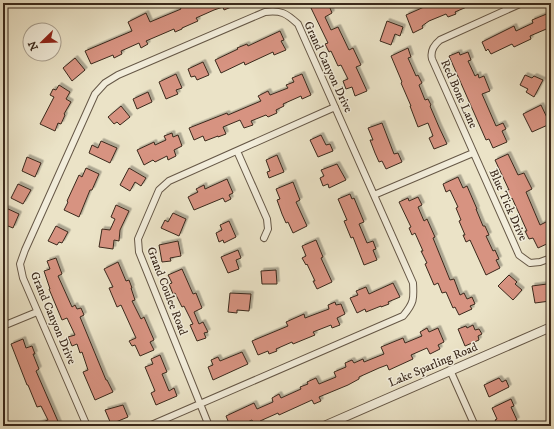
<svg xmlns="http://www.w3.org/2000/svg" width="554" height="429" font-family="'IM FELL DW Pica',serif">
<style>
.building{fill:#d79381;stroke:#3a291c;filter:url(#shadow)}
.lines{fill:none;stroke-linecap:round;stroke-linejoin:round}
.minor-casing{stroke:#665847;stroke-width:8}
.tertiary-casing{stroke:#665847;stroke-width:10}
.minor{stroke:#f2eddb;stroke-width:6}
.tertiary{stroke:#f2eddb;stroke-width:8}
.labels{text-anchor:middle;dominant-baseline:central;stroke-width:3;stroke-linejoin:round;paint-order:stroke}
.street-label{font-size:12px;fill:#3a291c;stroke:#f2eddb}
</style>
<defs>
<filter id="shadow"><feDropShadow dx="2.5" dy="-2.5" stdDeviation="0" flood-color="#0004"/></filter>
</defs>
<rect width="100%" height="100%" fill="#ebe3c7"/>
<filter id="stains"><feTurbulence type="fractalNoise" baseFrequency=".005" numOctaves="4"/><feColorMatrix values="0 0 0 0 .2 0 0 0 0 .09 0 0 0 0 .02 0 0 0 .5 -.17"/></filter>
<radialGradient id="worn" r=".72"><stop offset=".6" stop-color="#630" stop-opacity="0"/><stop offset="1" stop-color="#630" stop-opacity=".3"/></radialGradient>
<path class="building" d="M 178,3 L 241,3 L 224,10 L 223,7 L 214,10 L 196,18 L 198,21 L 182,28 L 182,29 L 175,32 L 174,29 L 146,41 L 148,44 L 141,48 L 139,43 L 121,51 L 122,54 L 114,58 L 113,55 L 91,64 L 85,51 L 132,31 L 128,22 L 146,13 L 150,22 L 181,9 Z
M 328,3 L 332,13 L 325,17 L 331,30 L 338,27 L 349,50 L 353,48 L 361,65 L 356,67 L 367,91 L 355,96 L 352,87 L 346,89 L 343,81 L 348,79 L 341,65 L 338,66 L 331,51 L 329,52 L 325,44 L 328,43 L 311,8 L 319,4 L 320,7 Z
M 433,3 L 476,3 L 455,12 L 456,14 L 448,17 L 446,14 L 429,21 L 422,26 L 423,28 L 413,33 L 406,15 Z
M 549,13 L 551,18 L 551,27 L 530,36 L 531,39 L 514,47 L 512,44 L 491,54 L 488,49 L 486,51 L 482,42 L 514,26 L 516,31 L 533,23 L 532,20 Z
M 387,21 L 403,27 L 400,36 L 395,34 L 391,45 L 380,41 Z
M 280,31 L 284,40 L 281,41 L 286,50 L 274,55 L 273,52 L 245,65 L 244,62 L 221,73 L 215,60 L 238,49 L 237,48 L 247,44 L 248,46 Z
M 408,48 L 411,57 L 408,58 L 416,76 L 418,75 L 422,83 L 419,85 L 425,100 L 428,99 L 431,105 L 430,106 L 439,127 L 447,144 L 434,149 L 429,138 L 433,136 L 428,123 L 418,127 L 410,106 L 411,106 L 401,83 L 402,82 L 391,56 Z
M 459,52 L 460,55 L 468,52 L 471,60 L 468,61 L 475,76 L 478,74 L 479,78 L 484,76 L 490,91 L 482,94 L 496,126 L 503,123 L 506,129 L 502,131 L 507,142 L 493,148 L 489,139 L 486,140 L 449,56 Z
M 75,58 L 85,70 L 72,81 L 63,68 Z
M 203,62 L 209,75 L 197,80 L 195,76 L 191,77 L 188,69 Z
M 176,74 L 182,88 L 176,90 L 178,94 L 166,99 L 159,82 Z
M 302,74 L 311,95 L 302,99 L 301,96 L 283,104 L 284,106 L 276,110 L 277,113 L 268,117 L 266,115 L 251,121 L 253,125 L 244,128 L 240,120 L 223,127 L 226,134 L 218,137 L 218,136 L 205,141 L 203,136 L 194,140 L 189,128 L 227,113 L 228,115 L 261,101 L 258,96 L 268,91 L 270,95 L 288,88 L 286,85 L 294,82 L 292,78 Z
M 525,75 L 532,78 L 534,76 L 543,80 L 534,97 L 526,92 L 528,89 L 520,85 Z
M 59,85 L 70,92 L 66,99 L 71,102 L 64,114 L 65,115 L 61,124 L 58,123 L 55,131 L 40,124 L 54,97 L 50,95 L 53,89 L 56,90 Z
M 148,92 L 152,102 L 137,109 L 133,99 Z
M 541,105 L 550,124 L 532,132 L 523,114 Z
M 121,106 L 130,117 L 120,125 L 117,122 L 114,124 L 108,117 Z
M 382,123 L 394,154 L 398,153 L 402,162 L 386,169 L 382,161 L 379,162 L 375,153 L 370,140 L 373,140 L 368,128 Z
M 172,133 L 173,137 L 178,135 L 182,146 L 174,150 L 176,156 L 168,160 L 167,156 L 155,162 L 153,160 L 144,165 L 137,150 L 152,143 L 154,142 L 155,145 L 166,140 L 164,136 Z
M 321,135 L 326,145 L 330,144 L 333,151 L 318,157 L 310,140 Z
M 101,141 L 117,148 L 110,163 L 89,153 L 92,145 L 98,148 Z
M 508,154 L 518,175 L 524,173 L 532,189 L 526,192 L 540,225 L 546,222 L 551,232 L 551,242 L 538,248 L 533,238 L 529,239 L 525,231 L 527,231 L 512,198 L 511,199 L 507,190 L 509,190 L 495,160 Z
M 277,155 L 284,172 L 269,178 L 267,172 L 270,171 L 266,160 Z
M 27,157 L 41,163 L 35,177 L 22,171 Z
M 337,164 L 346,180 L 329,188 L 328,184 L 323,186 L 320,178 L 324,176 L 321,170 Z
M 86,168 L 99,174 L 92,190 L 90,190 L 79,217 L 64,210 L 68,202 L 67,201 L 79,175 L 82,177 Z
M 129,168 L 146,178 L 141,186 L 135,182 L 130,191 L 120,185 Z
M 458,177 L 463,188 L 467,186 L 477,209 L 476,209 L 483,226 L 485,226 L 489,235 L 486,236 L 493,251 L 495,250 L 499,259 L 496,260 L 500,268 L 486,275 L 470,240 L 466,242 L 463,235 L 465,235 L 459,221 L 461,220 L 456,208 L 458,207 L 450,190 L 446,192 L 443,184 Z
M 227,179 L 233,193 L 229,195 L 231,199 L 225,202 L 223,198 L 194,210 L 188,197 L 198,192 L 196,189 L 204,185 L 205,189 Z
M 293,182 L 300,200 L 296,202 L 307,226 L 293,233 L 288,222 L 286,223 L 282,214 L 277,200 L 280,199 L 276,189 Z
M 18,184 L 31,190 L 23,204 L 11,198 Z
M 350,194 L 352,199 L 354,198 L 364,222 L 359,224 L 367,243 L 373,241 L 376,249 L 373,250 L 377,260 L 364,265 L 353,237 L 351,238 L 344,221 L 347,220 L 338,199 Z
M 418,197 L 422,205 L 418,207 L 424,221 L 427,219 L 435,237 L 433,238 L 450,280 L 454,279 L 460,295 L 464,293 L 467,299 L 472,297 L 475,304 L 470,306 L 472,309 L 459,315 L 455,307 L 453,308 L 446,292 L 442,293 L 438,283 L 434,285 L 425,264 L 427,263 L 421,251 L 423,251 L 415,233 L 412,235 L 409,228 L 411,227 L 399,202 L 408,198 L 409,201 Z
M 116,205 L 129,211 L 120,230 L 119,241 L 114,240 L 113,249 L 99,247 L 102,229 L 110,230 L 115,219 L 111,217 Z
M 6,208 L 19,214 L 13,228 L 3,224 L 3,216 Z
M 173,213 L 186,219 L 179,236 L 161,228 L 165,220 L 168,222 Z
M 229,221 L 236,237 L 224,243 L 223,240 L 219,242 L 216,233 L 222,230 L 220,225 Z
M 56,226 L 68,232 L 62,243 L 59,242 L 57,245 L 48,241 Z
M 316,240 L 323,257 L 321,258 L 332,282 L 317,289 L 313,281 L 315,281 L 307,264 L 306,265 L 302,258 L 306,256 L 302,246 Z
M 178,241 L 181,256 L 170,258 L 171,261 L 162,262 L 159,245 Z
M 238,250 L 241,258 L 236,260 L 239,269 L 228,273 L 221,257 Z
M 56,258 L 62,274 L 58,276 L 72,307 L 75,305 L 77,309 L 81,308 L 84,315 L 80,317 L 106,380 L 107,380 L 113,392 L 95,400 L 83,372 L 88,370 L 82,352 L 80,353 L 77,344 L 72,346 L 68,337 L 75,335 L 67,318 L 62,320 L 49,289 L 50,289 L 44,271 L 50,269 L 47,261 Z
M 118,262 L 126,281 L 129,280 L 132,288 L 131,288 L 135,300 L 132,301 L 141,319 L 144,317 L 154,340 L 150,342 L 154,350 L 140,356 L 135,345 L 132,346 L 129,341 L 136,338 L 121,305 L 117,307 L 109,288 L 113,287 L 104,269 Z
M 182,269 L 193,294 L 196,293 L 202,308 L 194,312 L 199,324 L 203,322 L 208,332 L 204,333 L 206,338 L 197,341 L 190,325 L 193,324 L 184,306 L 182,307 L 175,293 L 173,294 L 169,284 L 172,283 L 168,275 Z
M 276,270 L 277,284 L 262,284 L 261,271 Z
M 509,275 L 517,282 L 515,284 L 522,290 L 513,300 L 498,286 Z
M 393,283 L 400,297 L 388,302 L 389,304 L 381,307 L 381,306 L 366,312 L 365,309 L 357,313 L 350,298 L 358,295 L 356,291 L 366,287 L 369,294 Z
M 547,284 L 550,301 L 535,303 L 532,286 Z
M 230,293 L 251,294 L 249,311 L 237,310 L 237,313 L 228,312 Z
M 335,302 L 336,305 L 341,304 L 345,314 L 337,318 L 340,325 L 332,328 L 331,325 L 313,332 L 315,335 L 293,344 L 292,342 L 276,349 L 277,351 L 269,354 L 268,351 L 258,355 L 252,341 L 288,326 L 286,322 L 304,314 L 305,318 L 329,309 L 328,305 Z
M 473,325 L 475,330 L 479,329 L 482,334 L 478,336 L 479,340 L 465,346 L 458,329 L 466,326 L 467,328 Z
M 427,328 L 429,332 L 438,328 L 444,342 L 438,345 L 440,349 L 430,354 L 427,348 L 411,355 L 413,359 L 389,370 L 387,365 L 379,368 L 359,377 L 359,379 L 348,385 L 319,397 L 321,401 L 314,404 L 312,400 L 279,415 L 278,413 L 260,421 L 262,426 L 255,426 L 252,420 L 238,426 L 230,426 L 226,416 L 254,403 L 257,409 L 273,402 L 272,398 L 279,394 L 281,398 L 301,389 L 300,387 L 308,384 L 307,382 L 316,378 L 319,384 L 336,377 L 334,372 L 346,367 L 345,363 L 352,360 L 354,363 L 363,359 L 364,362 L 384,354 L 381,347 L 403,338 L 405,343 L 422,336 L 420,332 Z
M 23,339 L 26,348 L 32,346 L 35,354 L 33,354 L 39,369 L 36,371 L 60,426 L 33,426 L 48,420 L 41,406 L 37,407 L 28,385 L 27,385 L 11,344 Z
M 242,352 L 248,364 L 213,380 L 208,367 L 213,365 L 211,360 L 218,357 L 220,361 Z
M 160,355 L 167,372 L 162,374 L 169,391 L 174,388 L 177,396 L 156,405 L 151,393 L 155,391 L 145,367 L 153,364 L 151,359 Z
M 499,378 L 502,382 L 506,380 L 509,387 L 489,397 L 484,385 Z
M 511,399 L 514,406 L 511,407 L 517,420 L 504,426 L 498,426 L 495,420 L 497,419 L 492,408 Z
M 123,405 L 128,417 L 111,424 L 105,410 Z"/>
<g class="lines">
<g class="minor-casing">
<path id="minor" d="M 522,3 L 440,40 C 434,45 430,51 432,59 L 519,255 L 530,263 L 540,262 L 551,258
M 237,151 L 267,219 L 268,229 L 264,238
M 374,195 L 473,153
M 3,326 L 37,312
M 450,370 L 475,426
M 87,426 L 23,278 L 20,264 L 25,250 L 95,94 L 105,83 L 118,75 L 265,12 C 281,10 286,13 298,24 L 413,283 C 414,299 414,303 403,316 L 149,426
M 209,426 L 139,252 L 138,239 L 159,190 L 169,181 L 335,107"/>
</g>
<g class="tertiary-casing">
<path id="tertiary" d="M 324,426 L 551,327"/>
</g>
<use href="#minor" class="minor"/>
<use href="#tertiary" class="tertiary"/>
</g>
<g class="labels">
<g class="street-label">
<text transform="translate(328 67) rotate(65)">Grand Canyon Drive</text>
<text transform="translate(459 94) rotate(66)">Red Bone Lane</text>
<text transform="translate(508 205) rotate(66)">Blue Tick Drive</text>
<text transform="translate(167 291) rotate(69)">Grand Coulee Road</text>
<text transform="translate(53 318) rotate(67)">Grand Canyon Drive</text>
<text transform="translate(433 365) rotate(-23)">Lake Sparling Road</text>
</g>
</g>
<rect width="554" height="429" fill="none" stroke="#ebe3c7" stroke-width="16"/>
<rect x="4" y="4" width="546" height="421" fill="none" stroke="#3a291c" stroke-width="2"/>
<rect x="8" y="8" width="538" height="413" fill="none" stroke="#3a291c"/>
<g transform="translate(42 42) rotate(247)"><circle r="19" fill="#f2eddb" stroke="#a89f8f"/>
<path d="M0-3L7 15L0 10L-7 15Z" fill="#8f2418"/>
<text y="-6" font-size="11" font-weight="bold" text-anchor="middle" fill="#3a291c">N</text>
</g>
<rect width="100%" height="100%" filter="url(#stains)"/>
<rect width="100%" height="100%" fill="url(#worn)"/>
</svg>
